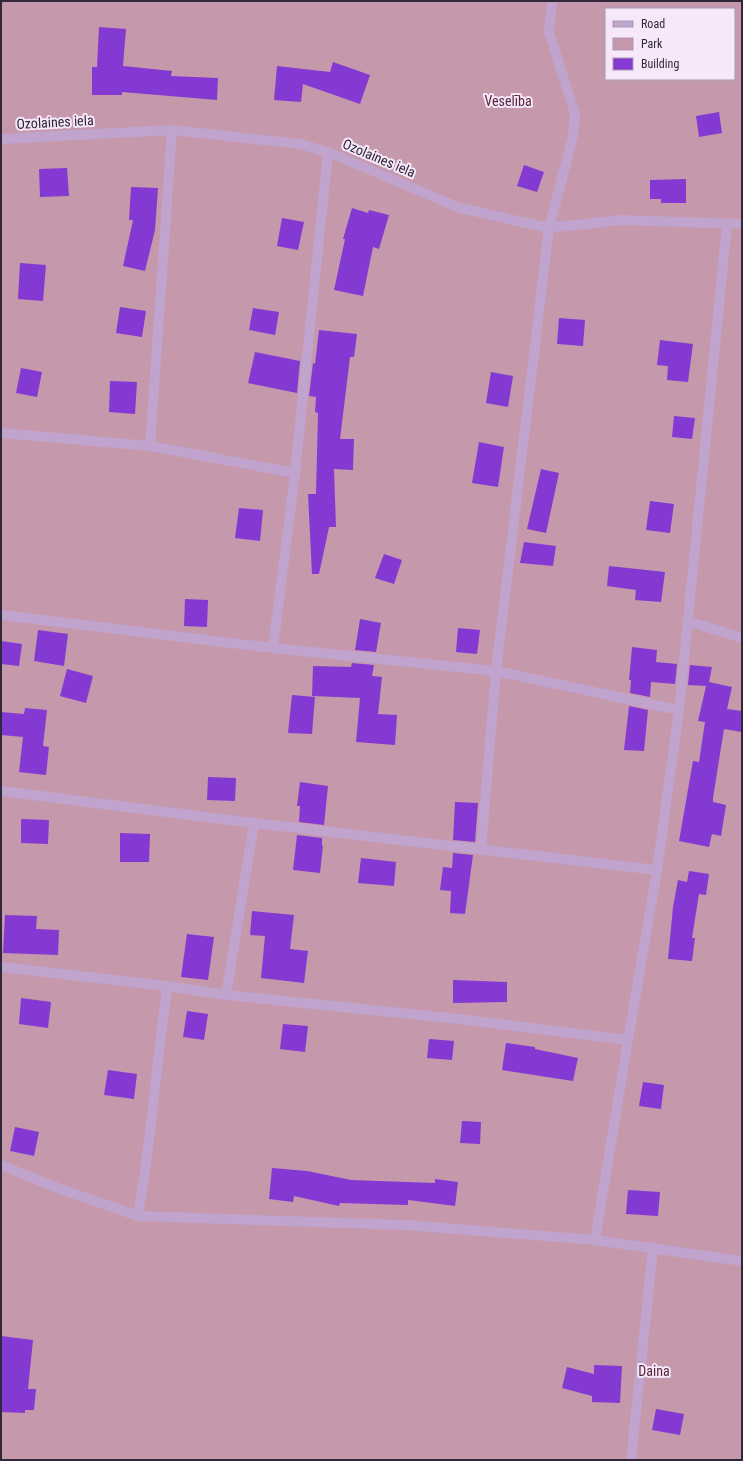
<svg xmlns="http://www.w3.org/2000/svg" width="743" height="1461" font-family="'Roboto Condensed',sans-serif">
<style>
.green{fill:#c598ab;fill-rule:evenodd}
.building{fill:#843ad2}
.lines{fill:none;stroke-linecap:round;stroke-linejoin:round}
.minor{stroke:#c1a4cd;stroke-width:10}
.labels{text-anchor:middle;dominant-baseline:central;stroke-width:4;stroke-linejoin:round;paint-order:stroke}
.park-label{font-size:14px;fill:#59283b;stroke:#f7e7fb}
.street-label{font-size:14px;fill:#302738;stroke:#f7e7fb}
</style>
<rect width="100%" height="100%" fill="#eedaf4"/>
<path class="green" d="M 1,1 L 742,1 L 742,1460 L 1,1460 ZM 606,9 L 734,9 L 734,79 L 606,79 Z"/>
<path class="building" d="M 99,27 L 126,29 L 123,66 L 172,71 L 171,76 L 218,78 L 217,100 L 122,92 L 122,95 L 92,95 L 92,67 L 97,67 Z
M 333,62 L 370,75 L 360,104 L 303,84 L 301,102 L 274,100 L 277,66 L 330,72 Z
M 719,112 L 722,133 L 699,137 L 696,116 Z
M 524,165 L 544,172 L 537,192 L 517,186 Z
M 67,168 L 69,196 L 40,197 L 39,169 Z
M 686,179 L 686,203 L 661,203 L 661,199 L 650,199 L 650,180 Z
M 131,187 L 158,188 L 155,230 L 145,271 L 123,266 L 133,220 L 129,220 Z
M 352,208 L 368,213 L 369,210 L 389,215 L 379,249 L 373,247 L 363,296 L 334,290 L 345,239 L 343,239 Z
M 282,218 L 304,222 L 298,250 L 277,246 Z
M 20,263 L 46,265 L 43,301 L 18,299 Z
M 120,307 L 146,311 L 142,337 L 116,333 Z
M 253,308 L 279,312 L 275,335 L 249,330 Z
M 559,318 L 585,320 L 583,346 L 557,344 Z
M 319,330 L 357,334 L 354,357 L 350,357 L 340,439 L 354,439 L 353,470 L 334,469 L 336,527 L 329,527 L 319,574 L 312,574 L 308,494 L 316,494 L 318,413 L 315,412 L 316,397 L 309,396 L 313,363 L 315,364 Z
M 660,340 L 693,344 L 688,382 L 667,380 L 668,366 L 657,365 Z
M 255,352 L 300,361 L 297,393 L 248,383 Z
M 21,368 L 42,372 L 37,397 L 16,393 Z
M 491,372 L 513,376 L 508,407 L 486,403 Z
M 110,381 L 137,382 L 135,414 L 109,412 Z
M 674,416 L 695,418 L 692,439 L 672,437 Z
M 479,442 L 504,447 L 498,487 L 472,483 Z
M 541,469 L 559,473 L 546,533 L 527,529 Z
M 650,501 L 674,504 L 670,533 L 646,530 Z
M 239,508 L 263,510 L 260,541 L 235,538 Z
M 524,542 L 556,546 L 553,566 L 520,563 Z
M 384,554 L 402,560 L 394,584 L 375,578 Z
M 609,566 L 665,572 L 661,602 L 635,600 L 636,590 L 607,586 Z
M 185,599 L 208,600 L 207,627 L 184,626 Z
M 360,619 L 381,623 L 376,652 L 355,650 Z
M 458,628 L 480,630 L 477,654 L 456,652 Z
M 38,630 L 68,634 L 64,666 L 34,661 Z
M 1,641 L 22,644 L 19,666 L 1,664 Z
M 632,647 L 657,650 L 656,662 L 677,664 L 675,684 L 651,682 L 650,697 L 630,693 L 631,680 L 629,680 Z
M 352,663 L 374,665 L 372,676 L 382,677 L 378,714 L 397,715 L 395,745 L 356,742 L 360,698 L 312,696 L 313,666 L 351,667 Z
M 690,665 L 712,667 L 709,682 L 732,687 L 727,709 L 742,711 L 742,732 L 724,729 L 713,798 L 713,802 L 726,805 L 721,836 L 712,834 L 709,847 L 679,841 L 693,761 L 699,762 L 705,722 L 698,721 L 706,686 L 688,685 Z
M 67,669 L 93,676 L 86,703 L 60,696 Z
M 292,695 L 315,697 L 312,734 L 288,733 Z
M 629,706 L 648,710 L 644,751 L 624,750 Z
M 25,708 L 47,710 L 43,746 L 49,747 L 46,775 L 19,772 L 23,737 L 1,735 L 1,712 L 24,714 Z
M 208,777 L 236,778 L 235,801 L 207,800 Z
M 300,782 L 328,786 L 324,825 L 299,822 L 300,806 L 297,806 Z
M 455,802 L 478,803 L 475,842 L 453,840 Z
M 21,819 L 49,820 L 48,844 L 21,843 Z
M 120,833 L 150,834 L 149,862 L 120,862 Z
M 297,835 L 322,838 L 322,846 L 323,846 L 320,873 L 293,870 Z
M 453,853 L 473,855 L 465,914 L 450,913 L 451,891 L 440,890 L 443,867 L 452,868 Z
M 361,858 L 396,862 L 394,886 L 358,883 Z
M 689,871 L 709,874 L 706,895 L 699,894 L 692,938 L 695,938 L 692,961 L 668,959 L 673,907 L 678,880 L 687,882 Z
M 252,911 L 294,915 L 290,949 L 308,951 L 304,983 L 261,978 L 265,936 L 250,935 Z
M 5,915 L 37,916 L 36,929 L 59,930 L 58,955 L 3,953 Z
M 187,934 L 214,937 L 208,980 L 181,977 Z
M 453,980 L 507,982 L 507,1002 L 453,1003 Z
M 21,998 L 51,1002 L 48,1028 L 19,1024 Z
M 187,1011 L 208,1014 L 204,1040 L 183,1037 Z
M 283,1024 L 308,1026 L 305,1052 L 280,1049 Z
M 429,1039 L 454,1041 L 452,1060 L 427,1058 Z
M 506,1043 L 535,1047 L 535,1049 L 578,1058 L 573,1081 L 502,1070 Z
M 108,1070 L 137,1074 L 134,1099 L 104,1095 Z
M 643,1082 L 664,1085 L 661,1109 L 639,1106 Z
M 462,1121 L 481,1122 L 480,1144 L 460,1143 Z
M 15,1127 L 39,1132 L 34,1156 L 10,1151 Z
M 272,1168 L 307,1171 L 351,1180 L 435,1183 L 435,1179 L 458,1182 L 455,1206 L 408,1200 L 408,1205 L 340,1203 L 339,1206 L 294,1196 L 293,1202 L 269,1199 Z
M 628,1190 L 660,1192 L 658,1216 L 626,1214 Z
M 1,1336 L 33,1340 L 28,1389 L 36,1389 L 34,1410 L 25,1410 L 25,1413 L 1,1412 Z
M 594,1365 L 622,1366 L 620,1403 L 592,1402 L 592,1396 L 562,1388 L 567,1367 L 594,1374 Z
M 656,1409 L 684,1414 L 680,1435 L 652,1430 Z"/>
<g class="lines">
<path class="minor" d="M 1,139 L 172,130 L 300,144 L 328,152 L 460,208 L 549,228 L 620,220 L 742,224
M 1,433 L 150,446 L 295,473
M 150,446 L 172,130
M 1,615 L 273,648 L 496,671 L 679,710
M 687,621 L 742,638
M 273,648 L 295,473 L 328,152
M 1,791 L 254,823 L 657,870
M 481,849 L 496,671 L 549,228 L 573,136 L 575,114 L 549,32 L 552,1
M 1,967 L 167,986 L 226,995 L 459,1019 L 628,1040
M 226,995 L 254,823
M 1,1165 L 52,1186 L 138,1216 L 406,1225 L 595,1240 L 742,1261
M 138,1216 L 146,1164 L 167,986
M 595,1240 L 628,1040 L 657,870 L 679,710 L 727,224
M 631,1460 L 653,1248"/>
</g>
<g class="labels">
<g class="park-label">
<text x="508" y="101">Veselība</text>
<text x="654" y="1371">Daina</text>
</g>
<g class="street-label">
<text transform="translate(55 122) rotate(-3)">Ozolaines iela</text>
<text transform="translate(379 158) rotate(23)">Ozolaines iela</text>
</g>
</g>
<rect width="743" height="1461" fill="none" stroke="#302738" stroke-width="4"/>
<rect x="605" y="8" width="130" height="72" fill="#f7e7fb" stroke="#a79aad"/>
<rect x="613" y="21" width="20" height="6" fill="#c1a4cd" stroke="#a79aad"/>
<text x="641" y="28" font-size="12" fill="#302738">Road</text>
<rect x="613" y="38" width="20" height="12" fill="#c598ab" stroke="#a79aad"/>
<text x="641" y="48" font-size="12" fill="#302738">Park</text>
<rect x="613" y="58" width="20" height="12" fill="#843ad2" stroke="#a79aad"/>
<text x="641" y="68" font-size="12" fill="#302738">Building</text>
</svg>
